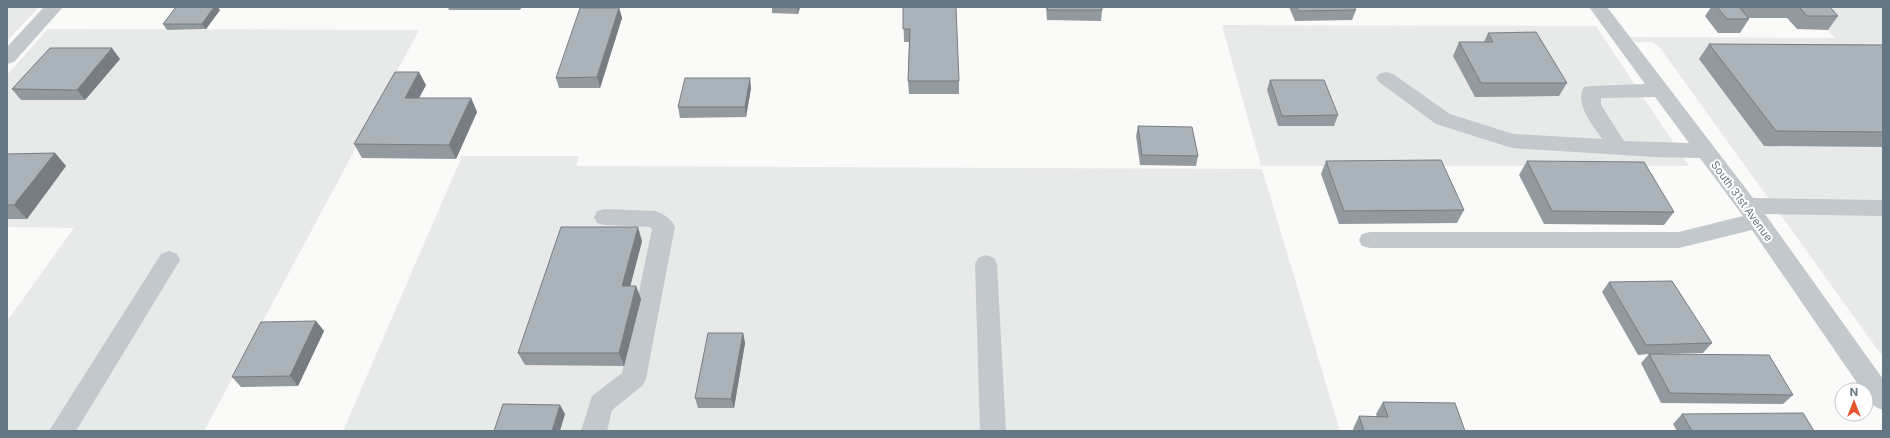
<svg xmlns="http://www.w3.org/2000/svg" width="1890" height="438" font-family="Inter,sans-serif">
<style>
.built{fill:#e8e9e9}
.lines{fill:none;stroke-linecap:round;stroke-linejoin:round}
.minor{fill:#c3c8cc;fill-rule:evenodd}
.wall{fill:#929a9f}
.shaded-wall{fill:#777d82}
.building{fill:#aab3b9;stroke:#777d82}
.labels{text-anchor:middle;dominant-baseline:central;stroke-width:4;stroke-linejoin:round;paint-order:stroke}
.street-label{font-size:11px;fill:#657683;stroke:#fff}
</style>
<rect width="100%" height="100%" fill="#fafaf8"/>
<path class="built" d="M 7,7 L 39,7 L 7,41 Z
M 1807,7 L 1883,7 L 1883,357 L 1658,45 L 1652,42 L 1636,42 L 1630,37 L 1835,38 Z
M 1222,25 L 1596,26 L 1689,166 L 1261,166 Z
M 48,29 L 419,30 L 204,431 L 7,431 L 7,321 L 74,228 L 7,227 L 7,75 Z
M 462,156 L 579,156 L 576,166 L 1262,169 L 1340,431 L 343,431 Z"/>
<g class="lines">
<path class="minor" d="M 44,7 L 63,7 L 14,62 L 7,64 L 7,47 Z
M 1589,7 L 1607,7 L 1753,198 L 1883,200 L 1883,216 L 1765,214 L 1883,379 L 1883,410 C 1874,407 1866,401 1866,390 L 1862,390 L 1752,230 L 1679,248 L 1370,248 L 1362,246 L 1359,240 L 1362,234 L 1370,232 L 1679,232 L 1743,216 L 1700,158 L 1655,157 L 1512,148 L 1436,124 L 1379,82 L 1376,78 L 1379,74 L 1386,72 L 1393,74 L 1450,114 L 1513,134 L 1602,139 C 1593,125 1574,104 1584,87 L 1591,86 L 1645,84 ZM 1655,97 L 1689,143 L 1624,141 L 1601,105 L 1601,98 Z
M 605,209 L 655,211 C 664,214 670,218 675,226 L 646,379 L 642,386 L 612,410 L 607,431 L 581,431 L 592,396 L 622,373 L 652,229 L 650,227 L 605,225 L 597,223 L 594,217 L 597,211 Z
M 169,251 L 177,254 L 180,260 L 76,431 L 49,431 L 161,254 Z
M 986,255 L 994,258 L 997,264 L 1006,431 L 980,431 L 975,264 L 978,258 Z"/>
</g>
<path class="wall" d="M 448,7 L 522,7 L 520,10 L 449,10 Z
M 772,7 L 800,7 L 798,14 L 772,13 Z
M 903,7 L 959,81 L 959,94 L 909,94 L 908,81 L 909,42 L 904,42 Z
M 1046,7 L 1102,7 L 1102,10 L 1101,21 L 1047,20 Z
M 1289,7 L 1354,7 L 1356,10 L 1352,20 L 1295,21 Z
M 1711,7 L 1830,7 L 1838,16 L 1828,30 L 1797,29 L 1787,18 L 1748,18 L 1749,19 L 1740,33 L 1718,33 L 1705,16 Z
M 619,8 L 622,18 L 600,88 L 559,88 L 556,78 Z
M 220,10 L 206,29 L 167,30 L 163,24 Z
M 1488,33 L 1567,83 L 1559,96 L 1475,97 L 1453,56 L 1459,42 L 1484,42 Z
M 1709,44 L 1883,45 L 1883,147 L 1764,146 L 1699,59 Z
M 120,59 L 85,100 L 21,100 L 12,89 Z
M 1270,80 L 1338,115 L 1334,126 L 1278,126 L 1267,90 Z
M 426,85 L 419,98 L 471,98 L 477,112 L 456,159 L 362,158 L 354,144 Z
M 751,88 L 746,117 L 680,118 L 678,107 Z
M 1138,126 L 1198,156 L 1196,166 L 1140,165 L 1136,136 Z
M 55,153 L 66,166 L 27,219 L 7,219 L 7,154 Z
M 1326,161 L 1464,210 L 1457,223 L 1339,224 L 1321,174 Z
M 1527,161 L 1674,212 L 1664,225 L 1544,224 L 1519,175 Z
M 642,241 L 630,286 L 636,286 L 641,299 L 624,366 L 525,365 L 518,353 Z
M 1609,282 L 1712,343 L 1703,353 L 1663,354 L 1793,395 L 1783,404 L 1661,403 L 1641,363 L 1649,354 L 1638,355 L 1602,292 Z
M 316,321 L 324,331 L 298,386 L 241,387 L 232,377 Z
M 743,333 L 745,343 L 734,408 L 698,408 L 695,398 Z
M 1383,402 L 1465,431 L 1353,431 L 1353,429 L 1359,416 L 1377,417 L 1376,414 Z
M 1682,414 L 1814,431 L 1677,431 L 1673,424 Z"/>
<path class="shaded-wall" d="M 214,7 L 218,7 L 220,10 L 206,29 L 202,24 Z
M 798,7 L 800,7 L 798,14 L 797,8 Z
M 619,8 L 622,18 L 600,88 L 597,77 Z
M 112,48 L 120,59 L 85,100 L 77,90 Z
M 419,72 L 426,85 L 412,111 L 405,98 Z
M 750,78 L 751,88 L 746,117 L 745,107 Z
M 471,98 L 477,112 L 456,159 L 449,145 Z
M 55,153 L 66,166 L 27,219 L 14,205 Z
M 638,227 L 642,241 L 627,299 L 622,286 Z
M 636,286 L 641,299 L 624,366 L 619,353 Z
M 316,321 L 324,331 L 298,386 L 290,376 Z
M 743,333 L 745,343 L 734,408 L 731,399 Z
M 560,405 L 565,414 L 560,431 L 552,431 Z"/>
<path class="building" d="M 176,7 L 214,7 L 202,24 L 163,24 Z
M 772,7 L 798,7 L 797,8 Z
M 903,7 L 956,7 L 959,81 L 908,81 L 910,29 L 903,29 Z
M 1047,7 L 1102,7 L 1102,10 L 1048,10 Z
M 1297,7 L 1354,7 L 1356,10 L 1298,11 Z
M 1717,7 L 1739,7 L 1749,19 L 1727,19 Z
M 1799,7 L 1830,7 L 1838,16 L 1807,16 Z
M 580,8 L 619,8 L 597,77 L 556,78 Z
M 1536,32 L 1567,83 L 1481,83 L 1459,42 L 1493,42 L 1488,33 Z
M 1709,44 L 1883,45 L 1883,132 L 1776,131 Z
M 50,48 L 112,48 L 77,90 L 12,89 Z
M 395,72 L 419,72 L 405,98 L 471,98 L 449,145 L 354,144 Z
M 685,78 L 750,78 L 745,107 L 678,107 Z
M 1270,80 L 1324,80 L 1338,115 L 1282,116 Z
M 1138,126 L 1192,127 L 1198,156 L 1142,155 Z
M 55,153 L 14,205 L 7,205 L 7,154 Z
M 1441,160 L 1464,210 L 1344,211 L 1326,161 Z
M 1527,161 L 1644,162 L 1674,212 L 1552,211 Z
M 561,227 L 638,227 L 622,286 L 636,286 L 619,353 L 518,353 Z
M 1672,281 L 1712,343 L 1646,345 L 1609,282 Z
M 316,321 L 290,376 L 232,377 L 261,322 Z
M 708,333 L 743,333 L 731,399 L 695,398 Z
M 1649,354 L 1769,355 L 1793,395 L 1670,393 Z
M 1383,402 L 1455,403 L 1465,431 L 1364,431 L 1359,416 L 1388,417 Z
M 503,404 L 560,405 L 552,431 L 494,431 Z
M 1803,413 L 1814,431 L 1692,431 L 1682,414 Z"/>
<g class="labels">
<g class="street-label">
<text transform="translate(1742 201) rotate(54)">South 31st Avenue</text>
</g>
</g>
<rect width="1890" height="438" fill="none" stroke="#657683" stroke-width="16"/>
<g transform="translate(1854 402)"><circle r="19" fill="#ffffff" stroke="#c1c8cd"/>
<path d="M0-3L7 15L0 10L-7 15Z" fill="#e4572e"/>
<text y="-6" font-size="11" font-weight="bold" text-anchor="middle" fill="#657683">N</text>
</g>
</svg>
